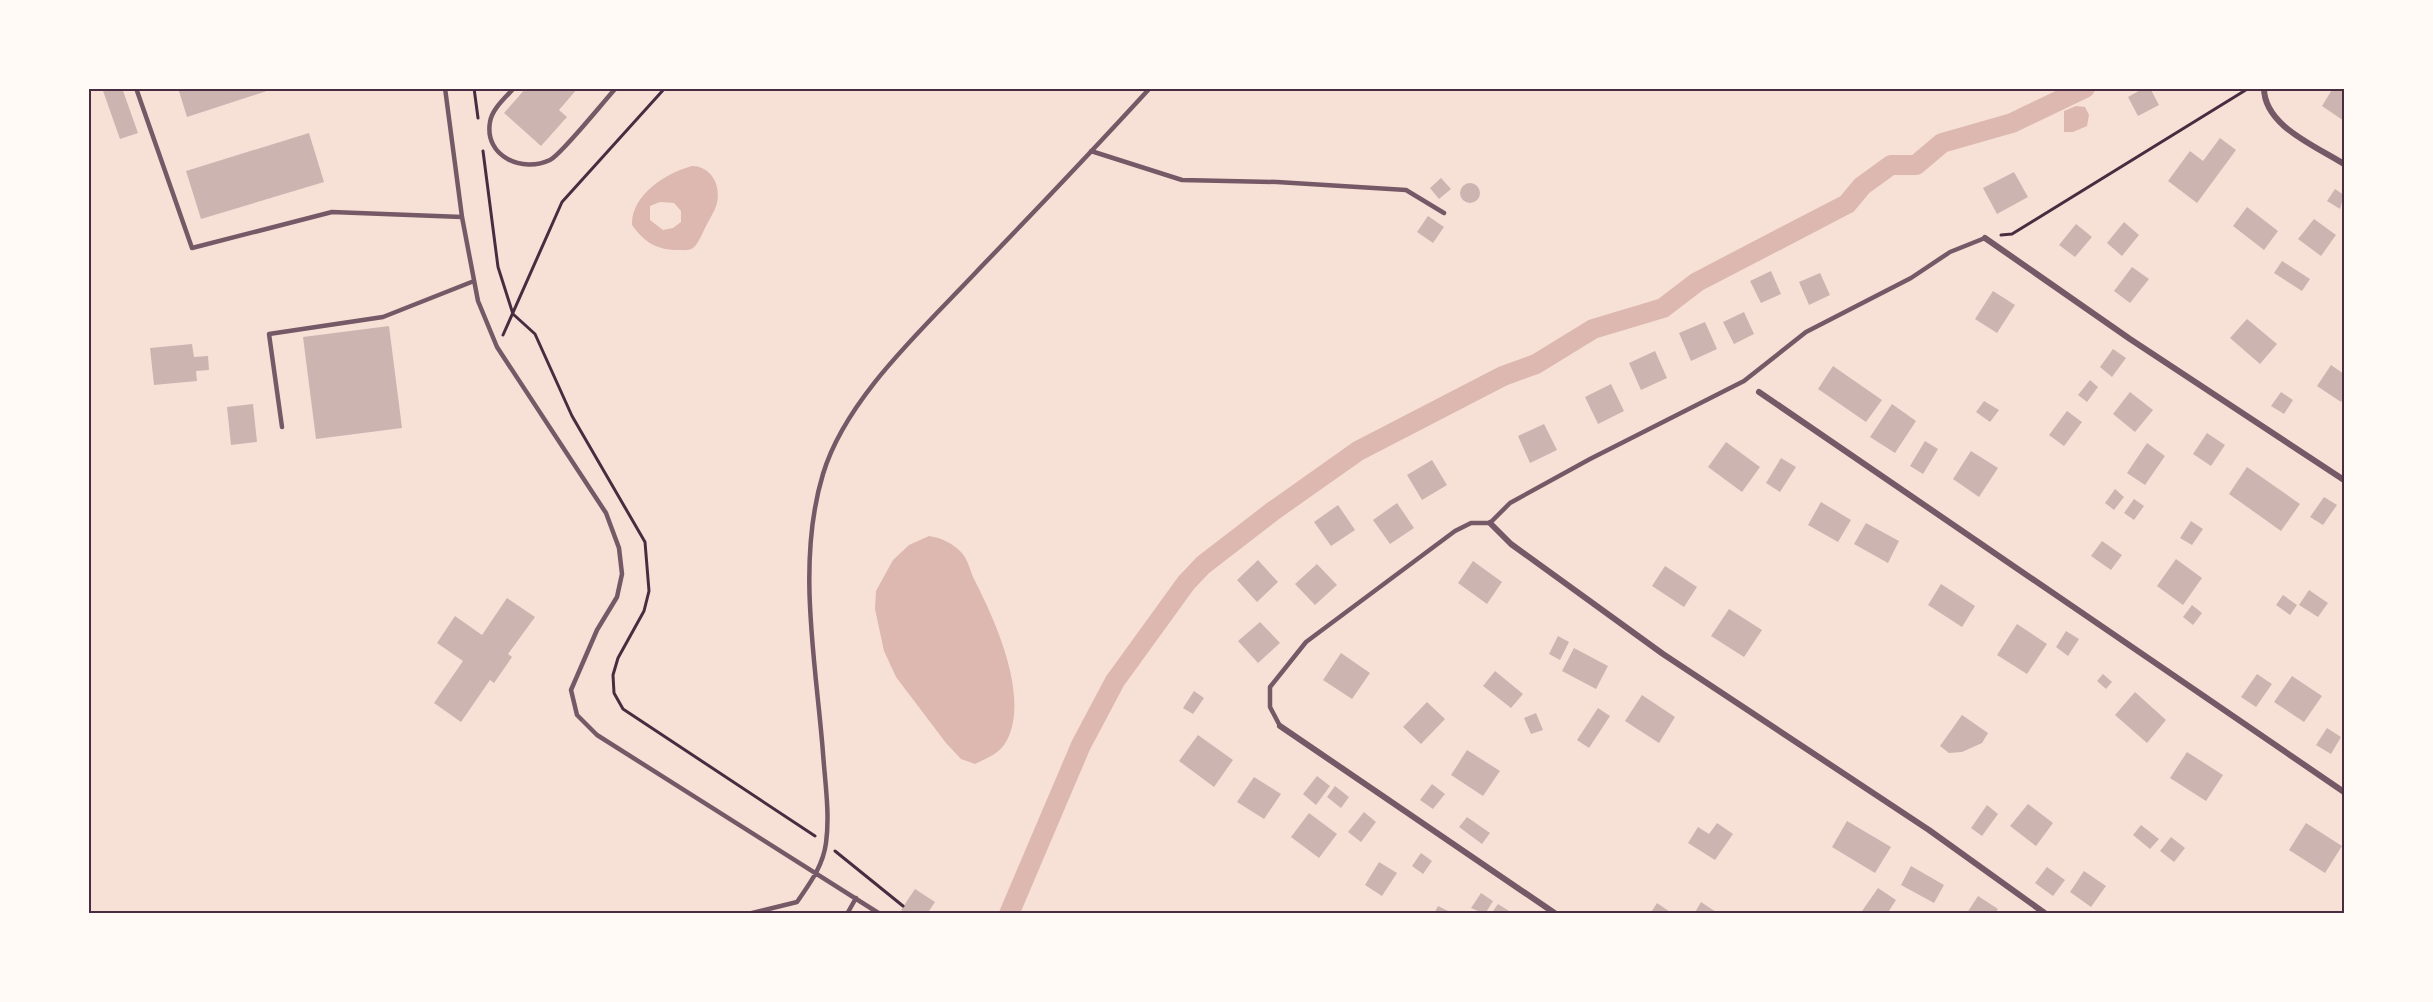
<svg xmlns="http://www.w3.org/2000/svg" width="2433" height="1002" font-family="'Fira Sans Condensed',sans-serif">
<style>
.water{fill:#dcb8b0;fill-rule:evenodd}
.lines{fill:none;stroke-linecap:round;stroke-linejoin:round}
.canal{stroke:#dcb8b0;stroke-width:20}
.building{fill:#ccb4b1}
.path{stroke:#4a2c40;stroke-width:3}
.service{stroke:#755966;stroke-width:4.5}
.minor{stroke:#755966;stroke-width:6}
.neatline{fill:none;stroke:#4a2c40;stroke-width:2}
</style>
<rect width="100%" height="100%" fill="#f7e1d7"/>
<path class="water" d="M 2076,106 L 2085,107 L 2089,115 L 2087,126 L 2073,132 L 2064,132 L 2064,111 Z
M 692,166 C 711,166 721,185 717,203 C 715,211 709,220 705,228 C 702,234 698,244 693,248 C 689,251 684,250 679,250 C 657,250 645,243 632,225 C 631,195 666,173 692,166 ZM 660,202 L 674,203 L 681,211 L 681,222 L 673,228 L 663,230 L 650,220 L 650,206 Z
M 929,536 C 942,538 952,543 961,552 C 967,558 970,569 973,577 C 994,618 1030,695 1007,740 C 1001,753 987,758 975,764 L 961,759 L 946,743 L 896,677 L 884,651 L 875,609 L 876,591 L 893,560 L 909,545 Z"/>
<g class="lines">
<path class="canal" d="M 1009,914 L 1081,745 L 1115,681 L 1186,583 L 1203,565 L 1273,511 L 1358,451 L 1503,376 L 1536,364 L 1593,329 L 1663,308 L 1697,282 L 1847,204 L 1862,186 L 1891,165 L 1916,165 L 1942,143 L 2012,123 L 2085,88"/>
</g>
<path class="building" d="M 102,88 L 122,88 L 138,133 L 120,139 Z
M 178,88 L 273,88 L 273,89 L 187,117 Z
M 526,88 L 578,88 L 559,110 L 567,117 L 541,146 L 504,113 Z
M 2144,88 L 2150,88 L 2159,105 L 2138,116 L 2128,97 Z
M 2333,88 L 2344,88 L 2344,121 L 2322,106 Z
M 309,133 L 324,182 L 201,219 L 186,171 Z
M 2220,138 L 2236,150 L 2197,203 L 2168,181 L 2190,151 L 2203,161 Z
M 2014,172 L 2028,197 L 1997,214 L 1983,188 Z
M 1441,178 L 1451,189 L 1439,199 L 1430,188 Z
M1460 193a10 10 0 1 1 20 0a10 10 0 1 1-20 0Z
M 2335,189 L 2344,195 L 2340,209 L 2327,201 Z
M 2247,207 L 2278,231 L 2264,250 L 2233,226 Z
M 1428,216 L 1444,227 L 1433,243 L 1417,232 Z
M 2314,219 L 2336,235 L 2321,256 L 2298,239 Z
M 2124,222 L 2139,235 L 2122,256 L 2107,243 Z
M 2076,224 L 2092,237 L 2075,257 L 2059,245 Z
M 2282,261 L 2310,279 L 2302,291 L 2274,273 Z
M 2132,267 L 2149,279 L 2130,303 L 2114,291 Z
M 1771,271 L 1781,294 L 1761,303 L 1750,281 Z
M 1820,273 L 1830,295 L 1809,305 L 1799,282 Z
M 1993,291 L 2015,305 L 1997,333 L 1975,319 Z
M 1744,312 L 1754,334 L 1734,344 L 1723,322 Z
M 2247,319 L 2277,344 L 2260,364 L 2230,338 Z
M 1705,322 L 1717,349 L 1691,361 L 1679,333 Z
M 389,326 L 402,428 L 316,439 L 303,337 Z
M 192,344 L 194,357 L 208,356 L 209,370 L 196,371 L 197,381 L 154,385 L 150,348 Z
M 2113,349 L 2126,358 L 2112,377 L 2100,367 Z
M 1655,351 L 1667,378 L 1641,390 L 1629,363 Z
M 2331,365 L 2344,374 L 2344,397 L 2341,402 L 2317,386 Z
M 1833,366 L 1882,400 L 1866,422 L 1818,389 Z
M 2090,380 L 2098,387 L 2087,402 L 2078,395 Z
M 1611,384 L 1624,411 L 1598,424 L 1585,397 Z
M 2130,392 L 2153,410 L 2135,432 L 2113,414 Z
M 2281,392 L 2293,400 L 2284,414 L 2271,406 Z
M 1984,401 L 1999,410 L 1990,422 L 1976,412 Z
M 253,404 L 257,442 L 231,445 L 227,407 Z
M 1892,404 L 1916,421 L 1895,453 L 1870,437 Z
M 2067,411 L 2082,422 L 2064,446 L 2049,435 Z
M 1544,424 L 1557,450 L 1530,463 L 1518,436 Z
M 2207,433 L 2225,445 L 2211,466 L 2193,454 Z
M 1925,441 L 1938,449 L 1923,474 L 1910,466 Z
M 1726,442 L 1760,467 L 1742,492 L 1708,467 Z
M 2147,443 L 2165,456 L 2145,485 L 2127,473 Z
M 1971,451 L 1998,468 L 1979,497 L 1953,479 Z
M 1781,458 L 1796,467 L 1780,492 L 1766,483 Z
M 1432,460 L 1447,485 L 1422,500 L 1407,475 Z
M 2247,467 L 2300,504 L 2281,531 L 2229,494 Z
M 2115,489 L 2124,497 L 2114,510 L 2105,503 Z
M 2324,497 L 2337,505 L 2323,525 L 2310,517 Z
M 2134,499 L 2144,506 L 2134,520 L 2124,513 Z
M 1821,502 L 1851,520 L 1838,542 L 1808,525 Z
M 1397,503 L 1414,528 L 1390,544 L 1373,520 Z
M 1338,505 L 1355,530 L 1331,546 L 1314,522 Z
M 2191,521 L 2203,529 L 2192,545 L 2180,538 Z
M 1866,523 L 1899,541 L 1888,563 L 1854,544 Z
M 2102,541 L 2122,555 L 2111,570 L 2091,556 Z
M 2176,559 L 2202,578 L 2183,605 L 2157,586 Z
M 1258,560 L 1278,582 L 1257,602 L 1237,580 Z
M 1473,561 L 1502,582 L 1487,604 L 1458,583 Z
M 1317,564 L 1337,585 L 1315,605 L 1295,584 Z
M 1665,566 L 1697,587 L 1684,607 L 1652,586 Z
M 1941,584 L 1975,606 L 1962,627 L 1928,605 Z
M 2309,590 L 2328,603 L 2318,617 L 2299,605 Z
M 2283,595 L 2297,605 L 2290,615 L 2276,605 Z
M 507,598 L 535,617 L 508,654 L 512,657 L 494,683 L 490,680 L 461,722 L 434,703 L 463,661 L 437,643 L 455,616 L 482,635 Z
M 2192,605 L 2202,613 L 2193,625 L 2183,617 Z
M 1729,609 L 1762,630 L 1744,657 L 1711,636 Z
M 1260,622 L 1280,643 L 1258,663 L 1238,641 Z
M 2017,624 L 2047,644 L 2027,674 L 1997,655 Z
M 2066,631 L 2079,639 L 2068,656 L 2056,647 Z
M 1558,636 L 1569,642 L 1560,660 L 1549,654 Z
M 1574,648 L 1608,666 L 1596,689 L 1562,671 Z
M 1341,653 L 1370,673 L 1352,699 L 1323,680 Z
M 1495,671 L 1523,694 L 1511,708 L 1483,686 Z
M 2103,674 L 2112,682 L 2106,689 L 2097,681 Z
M 2257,674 L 2272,684 L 2256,707 L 2241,697 Z
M 2292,676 L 2322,696 L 2304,722 L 2274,702 Z
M 1194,691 L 1204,698 L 1193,714 L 1183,708 Z
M 2135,692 L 2166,720 L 2147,743 L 2115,715 Z
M 1642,695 L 1675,717 L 1659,743 L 1625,721 Z
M 1427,702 L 1445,719 L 1421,744 L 1403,727 Z
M 1598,708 L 1610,716 L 1589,748 L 1577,740 Z
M 1536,713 L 1543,730 L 1531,734 L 1524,718 Z
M 1962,715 L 1988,733 L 1982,743 L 1962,752 L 1949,753 L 1940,746 Z
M 2327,728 L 2341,737 L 2331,754 L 2316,745 Z
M 1198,735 L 1233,760 L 1214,787 L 1179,761 Z
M 1467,750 L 1500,771 L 1483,796 L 1451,775 Z
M 2187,752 L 2223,775 L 2206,801 L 2170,778 Z
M 1317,776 L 1330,786 L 1316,805 L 1303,794 Z
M 1254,777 L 1281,794 L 1264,819 L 1237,802 Z
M 1432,784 L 1445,794 L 1433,809 L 1420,800 Z
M 1335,786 L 1349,797 L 1341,808 L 1327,797 Z
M 2028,804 L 2053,823 L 2036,846 L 2010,826 Z
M 1987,805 L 1998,814 L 1982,836 L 1971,828 Z
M 1364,812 L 1376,822 L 1361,842 L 1348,832 Z
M 1309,813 L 1337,834 L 1319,858 L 1291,837 Z
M 1467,817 L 1490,833 L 1482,844 L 1459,827 Z
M 1847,821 L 1891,847 L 1875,873 L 1832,847 Z
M 1717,823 L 1733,834 L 1715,860 L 1688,843 L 1698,827 L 1709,834 Z
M 2306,823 L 2342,846 L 2325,873 L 2289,850 Z
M 2141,825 L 2159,839 L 2150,849 L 2133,835 Z
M 2171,837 L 2185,848 L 2174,862 L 2160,851 Z
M 1421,853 L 1432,861 L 1423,874 L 1412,866 Z
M 1379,862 L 1397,873 L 1382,896 L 1365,885 Z
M 1911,866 L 1944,885 L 1934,903 L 1901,885 Z
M 2047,867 L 2065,880 L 2053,896 L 2035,883 Z
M 2084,871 L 2106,886 L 2091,907 L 2070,892 Z
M 1878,888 L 1896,900 L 1887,914 L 1860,914 Z
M 915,889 L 935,902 L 927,914 L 906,914 L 901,910 Z
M 1481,893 L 1493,901 L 1485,914 L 1471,908 Z
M 1978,896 L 1998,909 L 1994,914 L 1967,913 Z
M 1701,902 L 1719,914 L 1694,914 Z
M 1657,903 L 1673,914 L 1650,914 Z
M 1498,904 L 1509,911 L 1508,914 L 1491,914 Z
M 1438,906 L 1454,914 L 1434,914 Z"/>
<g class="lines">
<path class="path" d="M 474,88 L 478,118
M 483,151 L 498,267 L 513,314 L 535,334 L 572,416 L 645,542 L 649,591 L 644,611 L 618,658 L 613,675 L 614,693 L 623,709 L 815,836
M 2001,235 L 2012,234 L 2249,88
M 503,335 L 562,202 L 665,88
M 835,851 L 903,906"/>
<path class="service" d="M 136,88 L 192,248 L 332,212 L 462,217
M 445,88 L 462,217 L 478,301 L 497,347 L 606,513 L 619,548 L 622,574 L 617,597 L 597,630 L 571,690 L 577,715 L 597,735 L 880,914
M 514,88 C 505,98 492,109 490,122 C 484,157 523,173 550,160 C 561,155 604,101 616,88
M 1091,151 L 1182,180 L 1277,182 L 1406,190 L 1444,213
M 282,427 L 269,334 L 383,317 L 474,281
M 1280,726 L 1270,707 L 1270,687 L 1306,642 L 1455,531 L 1471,523 L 1490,523 L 1510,503 L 1590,459 L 1744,381 L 1806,332 L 1911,278 L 1950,252 L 1985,238
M 748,914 L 797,902 C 810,883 823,866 826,843 C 830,814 825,782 823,753 C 816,663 796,563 823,474 C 846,397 926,326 980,268 C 1037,209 1094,149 1150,88
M 847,914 L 856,898"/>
<path class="minor" d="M 2264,88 C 2264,126 2316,146 2344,164
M 1985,238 L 2130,339 L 2344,480
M 1759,392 L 2344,792
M 1490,523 L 1511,544 L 1663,654 L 1929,830 L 2046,914
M 1280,726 L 1556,914"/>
</g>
<rect width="2433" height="1002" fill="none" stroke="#fffaf5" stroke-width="180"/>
<rect x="90" y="90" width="2253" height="822" class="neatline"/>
</svg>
